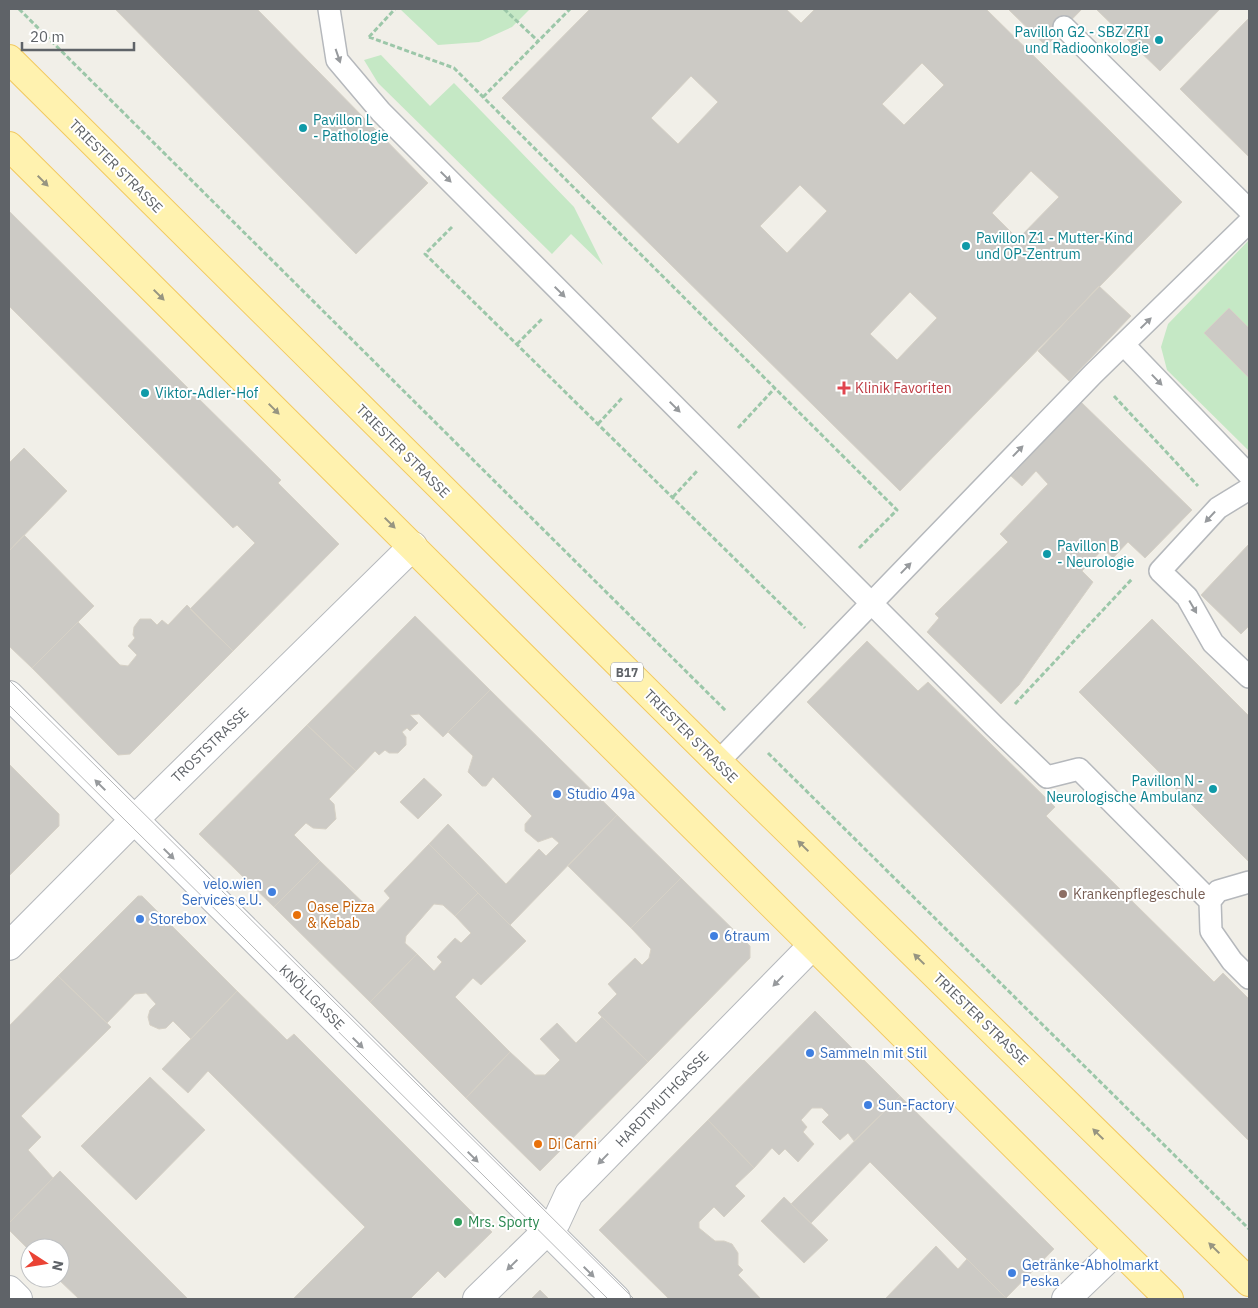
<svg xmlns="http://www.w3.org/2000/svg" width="1258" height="1308" font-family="'IBM Plex Sans',sans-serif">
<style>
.green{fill:#c5e8c5}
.building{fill:#cccac5;stroke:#d6d1c6;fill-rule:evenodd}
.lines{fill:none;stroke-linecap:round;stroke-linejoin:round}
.lane-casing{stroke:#b5b8bc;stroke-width:24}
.street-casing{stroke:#b5b8bc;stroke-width:30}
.primary-casing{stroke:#f2c960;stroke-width:30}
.path{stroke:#9cc7a9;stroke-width:3;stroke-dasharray:5 2.5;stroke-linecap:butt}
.lane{stroke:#fff;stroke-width:21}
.street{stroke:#fff;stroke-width:28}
.primary{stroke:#fff2af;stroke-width:28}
.tram{stroke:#b6b7b8;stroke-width:1}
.oneway{fill:#979a9d}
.oneway2{fill:#979581}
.culture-dot{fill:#0f9aa8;stroke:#fff;stroke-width:2}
.health-dot{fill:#e0444e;stroke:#fff;stroke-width:2}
.shop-dot{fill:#3f7fe0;stroke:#fff;stroke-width:2}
.education-dot{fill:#8d6e63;stroke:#fff;stroke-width:2}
.food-dot{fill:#e8710a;stroke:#fff;stroke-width:2}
.leisure-dot{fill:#2e9e5b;stroke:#fff;stroke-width:2}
.labels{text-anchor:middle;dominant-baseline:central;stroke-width:4;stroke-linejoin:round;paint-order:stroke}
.shield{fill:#fff;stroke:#8f9295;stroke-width:1}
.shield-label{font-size:12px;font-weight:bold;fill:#5f6368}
.culture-label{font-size:14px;fill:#0d838f;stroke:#fff;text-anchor:start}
.street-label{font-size:14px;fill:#5f6368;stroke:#fff}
.health-label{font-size:14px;fill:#be3a42;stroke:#fff;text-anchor:start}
.shop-label{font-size:14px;fill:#366cbe;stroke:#fff;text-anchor:start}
.education-label{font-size:14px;fill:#785e54;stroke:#fff;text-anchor:start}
.food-label{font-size:14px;fill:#c56008;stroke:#fff;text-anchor:start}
.leisure-label{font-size:14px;fill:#27864d;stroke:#fff;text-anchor:start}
</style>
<rect width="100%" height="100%" fill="#f1efe8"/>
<path class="green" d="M 400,9 L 530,9 L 512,27 L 479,42 L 438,45 Z
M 381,55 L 430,106 L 454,83 L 574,207 L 603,265 L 571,234 L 552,254 L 378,83 L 364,60 Z
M 1249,240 L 1249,451 L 1167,370 L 1161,347 L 1168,324 Z"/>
<path class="building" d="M 115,9 L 257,9 L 428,183 L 356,254 Z
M 590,9 L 786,9 L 801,23 L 815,9 L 986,9 L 1182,202 L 900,491 L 502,98 ZM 922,63 L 944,85 L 904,125 L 882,104 ZM 691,76 L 718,102 L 678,144 L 651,118 ZM 1031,171 L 1059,197 L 1018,239 L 992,213 ZM 800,185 L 827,211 L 787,253 L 760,226 ZM 910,292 L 937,318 L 897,360 L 870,334 Z
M 1008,9 L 1082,9 L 1046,46 Z
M 1096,9 L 1220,9 L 1160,71 Z
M 1249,18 L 1249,157 L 1180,89 Z
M 9,211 L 281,480 L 278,483 L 339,544 L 233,651 L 190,609 L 255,543 L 237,525 L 233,528 L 9,306 Z
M 1099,286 L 1131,316 L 1069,381 L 1038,351 Z
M 1229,308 L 1249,328 L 1249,378 L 1204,333 Z
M 1081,402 L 1192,510 L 1145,558 L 1128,542 L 1113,558 L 1103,549 L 1082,571 L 1093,582 L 1019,685 L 1001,704 L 927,632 L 939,618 L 935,614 L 1008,542 L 1000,534 L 1048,484 L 1036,471 L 1022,486 L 1011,476 Z
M 24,448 L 67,491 L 9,551 L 9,463 Z
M 24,535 L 94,606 L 32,668 L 9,646 L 9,551 Z
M 1249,544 L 1249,628 L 1248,627 L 1241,634 L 1201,595 Z
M 187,605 L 233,651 L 130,754 L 118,755 L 32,668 L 78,622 L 120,665 L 128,666 L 137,655 L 128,646 L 135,638 L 133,635 L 134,627 L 140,619 L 151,619 L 157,625 L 162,620 L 168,625 Z
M 415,616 L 490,690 L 443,737 L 419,714 L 410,715 L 418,723 L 410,731 L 407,728 L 402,732 L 406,737 L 406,745 L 398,753 L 389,753 L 385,750 L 379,755 L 375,751 L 356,771 L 307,725 Z
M 1152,619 L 1249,716 L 1249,862 L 1079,692 Z
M 867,641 L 918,691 L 928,682 L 1055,807 L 1046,816 L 1214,982 L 1223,973 L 1249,999 L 1249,1141 L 807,702 Z
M 490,690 L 617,815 L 510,925 L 429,844 L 448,824 L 506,884 L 539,849 L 546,856 L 559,843 L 552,837 L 538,842 L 525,831 L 525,824 L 532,816 L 493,777 L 486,786 L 482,786 L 468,772 L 473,756 L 448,732 Z
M 307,725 L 356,771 L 329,799 L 334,804 L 336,819 L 326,829 L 313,828 L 306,823 L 294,835 L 320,861 L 274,907 L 199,834 Z
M 9,764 L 59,814 L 59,826 L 9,876 Z
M 424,778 L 442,795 L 418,819 L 400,802 Z
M 617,815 L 681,878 L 631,928 L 568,866 Z
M 429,844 L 478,893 L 455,916 L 443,905 L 434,904 L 406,936 L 405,943 L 417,954 L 370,1002 L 274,907 L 320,861 L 375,914 L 390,898 L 384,891 Z
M 681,878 L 750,946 L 750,958 L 648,1062 L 598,1013 L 617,994 L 608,984 L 635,958 L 642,965 L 649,958 L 651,949 L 631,928 Z
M 478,893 L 526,941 L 481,985 L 473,978 L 455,997 L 510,1052 L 466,1098 L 370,1002 L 417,954 L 434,971 L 442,962 L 437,957 L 455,938 L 461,943 L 471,933 L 455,916 Z
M 138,896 L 142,896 L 237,991 L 191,1039 L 173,1021 L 166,1028 L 159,1029 L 150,1025 L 148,1017 L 150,1010 L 156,1004 L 146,993 L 135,994 L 107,1023 L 58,976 Z
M 58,976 L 111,1027 L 21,1116 L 41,1137 L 28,1150 L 53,1178 L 9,1223 L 9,1026 Z
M 237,991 L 287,1040 L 294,1034 L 492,1232 L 445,1278 L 438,1271 L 410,1299 L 293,1299 L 365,1227 L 208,1071 L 188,1093 L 162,1069 Z
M 815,1011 L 900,1096 L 854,1141 L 848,1133 L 840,1140 L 822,1122 L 829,1115 L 822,1108 L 812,1108 L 801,1120 L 807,1127 L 803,1132 L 814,1144 L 798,1162 L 785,1149 L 779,1155 L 772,1148 L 754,1168 L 708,1120 Z
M 602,1017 L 648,1062 L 540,1171 L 466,1098 L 510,1052 L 535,1075 L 545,1075 L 560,1060 L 540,1039 L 557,1023 L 576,1043 Z
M 150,1077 L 205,1130 L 136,1200 L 81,1146 Z
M 900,1096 L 1054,1249 L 1006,1298 L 870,1162 L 811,1223 L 791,1204 Z
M 708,1120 L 754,1168 L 735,1186 L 745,1196 L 724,1217 L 714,1207 L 699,1222 L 699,1228 L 715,1241 L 724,1241 L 732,1244 L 738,1253 L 738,1265 L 743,1270 L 738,1275 L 761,1299 L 669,1299 L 599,1230 Z
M 60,1171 L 188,1299 L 79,1299 L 57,1278 L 60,1278 L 60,1248 L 30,1248 L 30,1251 L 9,1230 L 9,1223 Z
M 784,1197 L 828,1240 L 804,1263 L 761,1221 Z
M 936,1246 L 958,1269 L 967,1259 L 1006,1298 L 887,1299 L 886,1298 Z
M 540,1290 L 549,1299 L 531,1299 Z"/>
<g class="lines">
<g class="lane-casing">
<path id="lane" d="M 329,9 L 337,60 L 381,112 L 994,726 L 1047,777 L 1079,769 L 1210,901 L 1211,931 L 1232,961 L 1249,978
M 1064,27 L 1249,210
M 1124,345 L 1249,475
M 1249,489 L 1218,508 L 1160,571 L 1187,597 L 1213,643 L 1249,677
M 718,762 L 1093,374 L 1249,222
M 1210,901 L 1218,891 L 1249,882"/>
</g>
<g class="street-casing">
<path id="street" d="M 9,695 L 616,1299
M 9,946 L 134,820 L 413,546
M 9,1290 L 18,1299
M 477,1299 L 556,1222 L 569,1194 L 812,946
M 1066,1299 L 1118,1249"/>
</g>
<g class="primary-casing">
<path id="primary" d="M 9,59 L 718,762 L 1249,1282
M 9,146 L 1169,1299"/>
</g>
<path class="path" d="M 19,9 L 726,711
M 504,9 L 538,41
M 369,37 L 454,68 L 897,510 L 859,548
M 369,37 L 395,9
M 483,97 L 570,9
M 452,227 L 425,254 L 805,628
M 517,344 L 543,318
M 1114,396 L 1198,486
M 598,424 L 623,397
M 738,428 L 775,388
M 673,497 L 698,470
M 1015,704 L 1132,579
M 768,753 L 1249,1229"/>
<use href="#lane" class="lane"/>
<use href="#street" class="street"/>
<use href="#primary" class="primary"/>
<path class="tram" d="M 9,680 L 634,1299
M 9,705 L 608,1299"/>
</g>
<defs><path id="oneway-solid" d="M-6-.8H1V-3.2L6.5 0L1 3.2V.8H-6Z" transform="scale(1.25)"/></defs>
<g class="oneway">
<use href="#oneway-solid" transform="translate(338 56) rotate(71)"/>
<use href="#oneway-solid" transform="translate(446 177) rotate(45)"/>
<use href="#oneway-solid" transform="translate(560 292) rotate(45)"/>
<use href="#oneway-solid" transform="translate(1146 323) rotate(-44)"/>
<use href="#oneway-solid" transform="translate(1157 380) rotate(46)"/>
<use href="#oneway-solid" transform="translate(675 407) rotate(45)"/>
<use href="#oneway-solid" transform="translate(1018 451) rotate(-46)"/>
<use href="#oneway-solid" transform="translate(1210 517) rotate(133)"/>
<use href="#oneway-solid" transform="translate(906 568) rotate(-46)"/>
<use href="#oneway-solid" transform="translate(1193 607) rotate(60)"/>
<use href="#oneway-solid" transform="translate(100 785) rotate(-135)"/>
<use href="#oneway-solid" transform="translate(169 854) rotate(45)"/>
<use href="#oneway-solid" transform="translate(778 981) rotate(134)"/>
<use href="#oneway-solid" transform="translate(358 1043) rotate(45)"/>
<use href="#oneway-solid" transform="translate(473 1157) rotate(45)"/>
<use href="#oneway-solid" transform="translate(603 1159) rotate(134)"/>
<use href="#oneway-solid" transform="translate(512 1265) rotate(136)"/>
<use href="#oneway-solid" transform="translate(589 1272) rotate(45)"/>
</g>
<g class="oneway2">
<use href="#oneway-solid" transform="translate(43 181) rotate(45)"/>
<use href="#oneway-solid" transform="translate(159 295) rotate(45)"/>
<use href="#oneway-solid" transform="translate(274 409) rotate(45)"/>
<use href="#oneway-solid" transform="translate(390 523) rotate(45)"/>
<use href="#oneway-solid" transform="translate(803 846) rotate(-136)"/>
<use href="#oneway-solid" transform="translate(919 959) rotate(-136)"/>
<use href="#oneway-solid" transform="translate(1098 1134) rotate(-136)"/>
<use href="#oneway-solid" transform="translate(1214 1248) rotate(-136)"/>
</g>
<g class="culture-dot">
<circle cx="1159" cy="40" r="5"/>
<circle cx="303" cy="128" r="5"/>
<circle cx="966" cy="246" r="5"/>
<circle cx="145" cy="393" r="5"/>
<circle cx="1047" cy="554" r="5"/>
<circle cx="1213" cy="789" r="5"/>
</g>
<path class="health-dot" d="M841.5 380.5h5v5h5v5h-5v5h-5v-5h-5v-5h5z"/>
<g class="shop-dot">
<circle cx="557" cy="794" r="5"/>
<circle cx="272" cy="892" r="5"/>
<circle cx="140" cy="919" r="5"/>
<circle cx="714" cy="936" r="5"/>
<circle cx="810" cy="1053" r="5"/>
<circle cx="868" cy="1105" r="5"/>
<circle cx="1012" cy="1273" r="5"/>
</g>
<circle class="education-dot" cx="1063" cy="894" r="5"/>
<g class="food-dot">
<circle cx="297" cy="915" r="5"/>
<circle cx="538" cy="1144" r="5"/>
</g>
<circle class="leisure-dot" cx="458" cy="1222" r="5"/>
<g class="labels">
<rect class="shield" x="611" y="662.5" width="32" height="19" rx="4"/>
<g class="shield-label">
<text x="627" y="672">B17</text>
</g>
<g class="culture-label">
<text x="1149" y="32" text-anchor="end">Pavillon G2 - SBZ ZRI<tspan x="1149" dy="16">und Radioonkologie</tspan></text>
<text x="313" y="120">Pavillon L<tspan x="313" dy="16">- Pathologie</tspan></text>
<text x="976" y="238">Pavillon Z1 - Mutter-Kind<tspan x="976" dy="16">und OP-Zentrum</tspan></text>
<text x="155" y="393">Viktor-Adler-Hof</text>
<text x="1057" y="546">Pavillon B<tspan x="1057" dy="16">- Neurologie</tspan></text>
<text x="1203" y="781" text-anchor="end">Pavillon N -<tspan x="1203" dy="16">Neurologische Ambulanz</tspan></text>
</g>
<g class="street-label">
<text transform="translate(116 166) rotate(45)">TRIESTER STRASSE</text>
<text transform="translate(403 451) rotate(45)">TRIESTER STRASSE</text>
<text transform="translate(691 736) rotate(45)">TRIESTER STRASSE</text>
<text transform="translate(210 745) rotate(-44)">TROSTSTRASSE</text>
<text transform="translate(312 997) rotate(45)">KNÖLLGASSE</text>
<text transform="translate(981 1019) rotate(44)">TRIESTER STRASSE</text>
<text transform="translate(662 1099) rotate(-46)">HARDTMUTHGASSE</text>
</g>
<g class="health-label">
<text x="855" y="388">Klinik Favoriten</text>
</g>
<g class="shop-label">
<text x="567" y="794">Studio 49a</text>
<text x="262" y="884" text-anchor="end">velo.wien<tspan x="262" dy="16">Services e.U.</tspan></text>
<text x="150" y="919">Storebox</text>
<text x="724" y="936">6traum</text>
<text x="820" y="1053">Sammeln mit Stil</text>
<text x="878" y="1105">Sun-Factory</text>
<text x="1022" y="1265">Getränke-Abholmarkt<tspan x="1022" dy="16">Peska</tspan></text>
</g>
<g class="education-label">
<text x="1073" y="894">Krankenpflegeschule</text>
</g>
<g class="food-label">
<text x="307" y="907">Oase Pizza<tspan x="307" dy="16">&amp; Kebab</tspan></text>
<text x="548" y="1144">Di Carni</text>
</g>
<g class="leisure-label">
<text x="468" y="1222">Mrs. Sporty</text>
</g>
</g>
<rect width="1258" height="1308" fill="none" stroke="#5f6368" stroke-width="20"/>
<g transform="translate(45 1263) rotate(102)"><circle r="24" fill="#ffffff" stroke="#bfc1c3"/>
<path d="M0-4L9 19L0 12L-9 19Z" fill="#ea4335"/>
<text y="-8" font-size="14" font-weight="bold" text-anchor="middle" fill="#5f6368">N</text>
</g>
<path d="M22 42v8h112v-8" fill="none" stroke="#5f6368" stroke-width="2.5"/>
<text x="30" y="42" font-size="15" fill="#5f6368" stroke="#ffffff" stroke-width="4" paint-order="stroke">20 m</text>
</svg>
